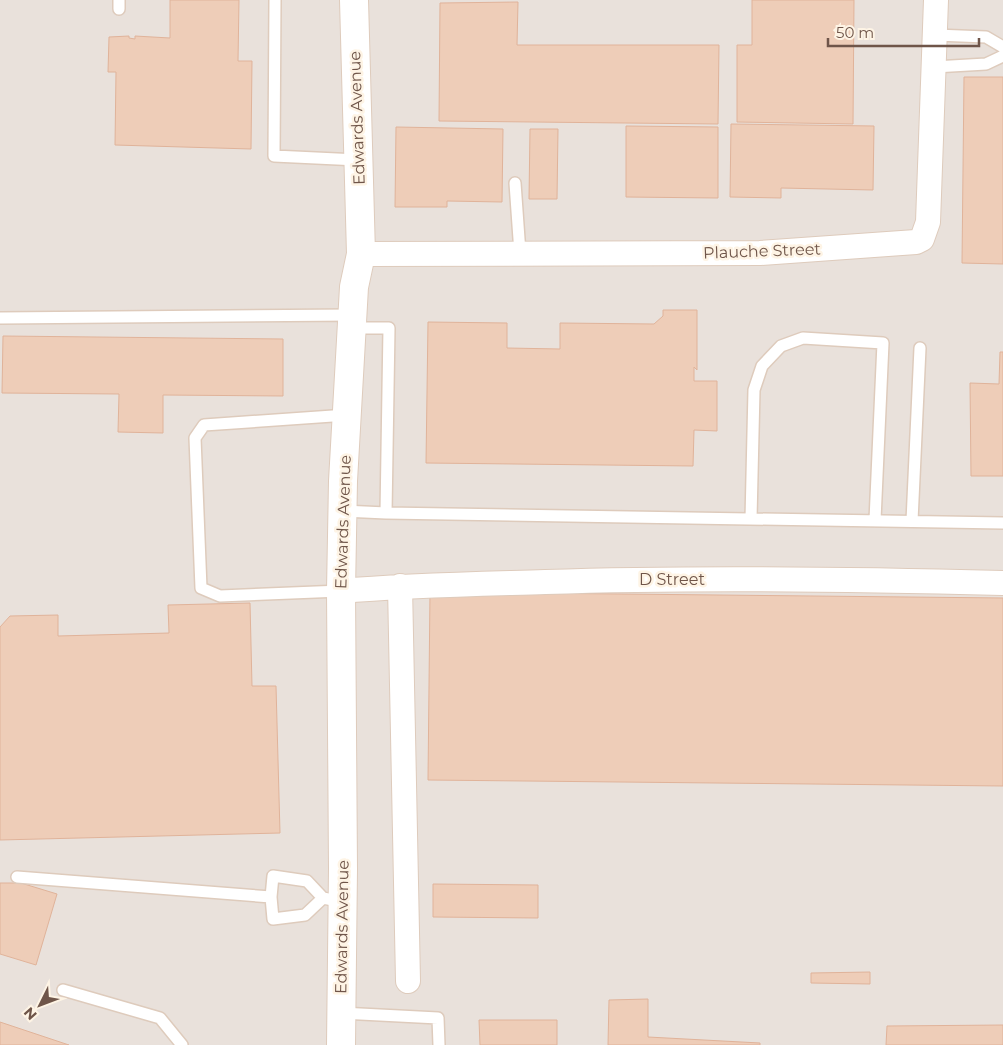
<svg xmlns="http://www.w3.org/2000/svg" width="1003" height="1045" font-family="Montserrat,sans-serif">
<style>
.industrial{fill:#e9e1db}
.building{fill:#eecdb8;stroke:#e0b39a}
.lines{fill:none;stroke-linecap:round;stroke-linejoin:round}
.service-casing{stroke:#decbbc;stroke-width:14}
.minor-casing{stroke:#decbbc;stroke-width:26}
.tertiary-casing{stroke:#decbbc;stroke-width:30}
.service{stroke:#fff;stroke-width:11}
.minor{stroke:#fff;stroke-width:24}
.tertiary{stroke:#fff;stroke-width:28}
.labels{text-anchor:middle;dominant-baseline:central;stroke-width:5;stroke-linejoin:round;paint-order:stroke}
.street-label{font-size:16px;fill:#6f5549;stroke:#fef4e5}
</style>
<rect width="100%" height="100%" fill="#fbefdf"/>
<path class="industrial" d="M 0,0 L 1003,0 L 1003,1045 L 0,1045 Z"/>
<path class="building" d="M 170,0 L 239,0 L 238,61 L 252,61 L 251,149 L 115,145 L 116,72 L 108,72 L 109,37 L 129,36 L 129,38 L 135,39 L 135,36 L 170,38 Z
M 752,0 L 854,0 L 853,124 L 737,122 L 737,45 L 752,45 Z
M 518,2 L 517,45 L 719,45 L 718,124 L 439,121 L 440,3 Z
M 964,77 L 1003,77 L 1003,264 L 962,263 Z
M 731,124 L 874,126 L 873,190 L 781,188 L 781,198 L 730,197 Z
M 626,126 L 718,127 L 718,198 L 626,197 Z
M 396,127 L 503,129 L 502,202 L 447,201 L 447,207 L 395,207 Z
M 530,129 L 558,129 L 557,199 L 529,199 Z
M 663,310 L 697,310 L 697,370 L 694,367 L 694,381 L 717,381 L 717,431 L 694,430 L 693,466 L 426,463 L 428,322 L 507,323 L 507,348 L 560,349 L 560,323 L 654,324 L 663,316 Z
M 3,336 L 283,339 L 283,396 L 163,395 L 163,433 L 118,432 L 119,394 L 2,393 Z
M 1000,352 L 1003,352 L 1003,476 L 971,476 L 970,383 L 999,384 Z
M 430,592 L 1003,598 L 1003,786 L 428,780 Z
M 250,603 L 252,686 L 276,686 L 280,833 L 0,840 L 0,627 L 10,616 L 58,615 L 58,636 L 169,633 L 168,605 Z
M 0,883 L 21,883 L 57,894 L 36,965 L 0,954 Z
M 433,884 L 538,885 L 538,918 L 433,917 Z
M 870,972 L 870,984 L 811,983 L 811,973 Z
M 648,999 L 648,1037 L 760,1043 L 760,1045 L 608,1045 L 609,1000 Z
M 479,1020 L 557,1020 L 557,1045 L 480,1045 Z
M 0,1022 L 69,1045 L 0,1045 Z
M 1003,1025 L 1003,1045 L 886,1045 L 887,1026 Z"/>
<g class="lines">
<g class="service-casing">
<path id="service" d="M 119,0 L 119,9
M 275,0 L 274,156 L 358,160
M 936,35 L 986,37 L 1003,47
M 934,67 L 986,64 L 1003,56
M 515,183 L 520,253
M 0,318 L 353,315
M 343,511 L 386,513 L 389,328 L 352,328
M 386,513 L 1003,523
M 751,519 L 754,390 L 762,366 L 781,346 L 803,338 L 883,343 L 875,520
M 912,521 L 920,348
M 341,591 L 220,596 L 201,588 L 195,438 L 204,425 L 347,415
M 17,877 L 271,897
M 323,898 L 307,881 L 273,876 L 271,897 L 273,919 L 305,915 L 323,898 L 343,902
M 63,990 L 160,1018 L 182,1045
M 341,1013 L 438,1018 L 439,1045"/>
</g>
<g class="minor-casing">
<path id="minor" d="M 361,254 L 760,253 L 916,242 L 922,239 L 928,222 L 936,0
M 400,586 L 408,981
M 341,591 C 409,585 477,584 545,582 C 698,577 850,579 1003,583"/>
</g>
<g class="tertiary-casing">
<path id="tertiary" d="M 341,1045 L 343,869 L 341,591 L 343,481 L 354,287 L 361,254 L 354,0"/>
</g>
<use href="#service" class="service"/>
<use href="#minor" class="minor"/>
<use href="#tertiary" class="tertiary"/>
</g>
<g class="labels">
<g class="street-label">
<text transform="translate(357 118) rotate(-92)">Edwards Avenue</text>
<text transform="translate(762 251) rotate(-2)">Plauche Street</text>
<text transform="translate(343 522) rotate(-88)">Edwards Avenue</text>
<text x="672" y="579">D Street</text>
<text transform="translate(342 927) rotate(-89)">Edwards Avenue</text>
</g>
</g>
<g transform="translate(40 1005) rotate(228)" stroke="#fef4e5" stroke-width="4" paint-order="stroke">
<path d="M0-4L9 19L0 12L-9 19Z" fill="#6f5549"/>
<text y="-8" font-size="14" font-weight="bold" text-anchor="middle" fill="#6f5549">N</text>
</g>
<path d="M828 38v8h151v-8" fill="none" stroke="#6f5549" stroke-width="2.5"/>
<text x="836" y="38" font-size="15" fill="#6f5549" stroke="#fef4e5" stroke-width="4" paint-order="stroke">50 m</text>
</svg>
